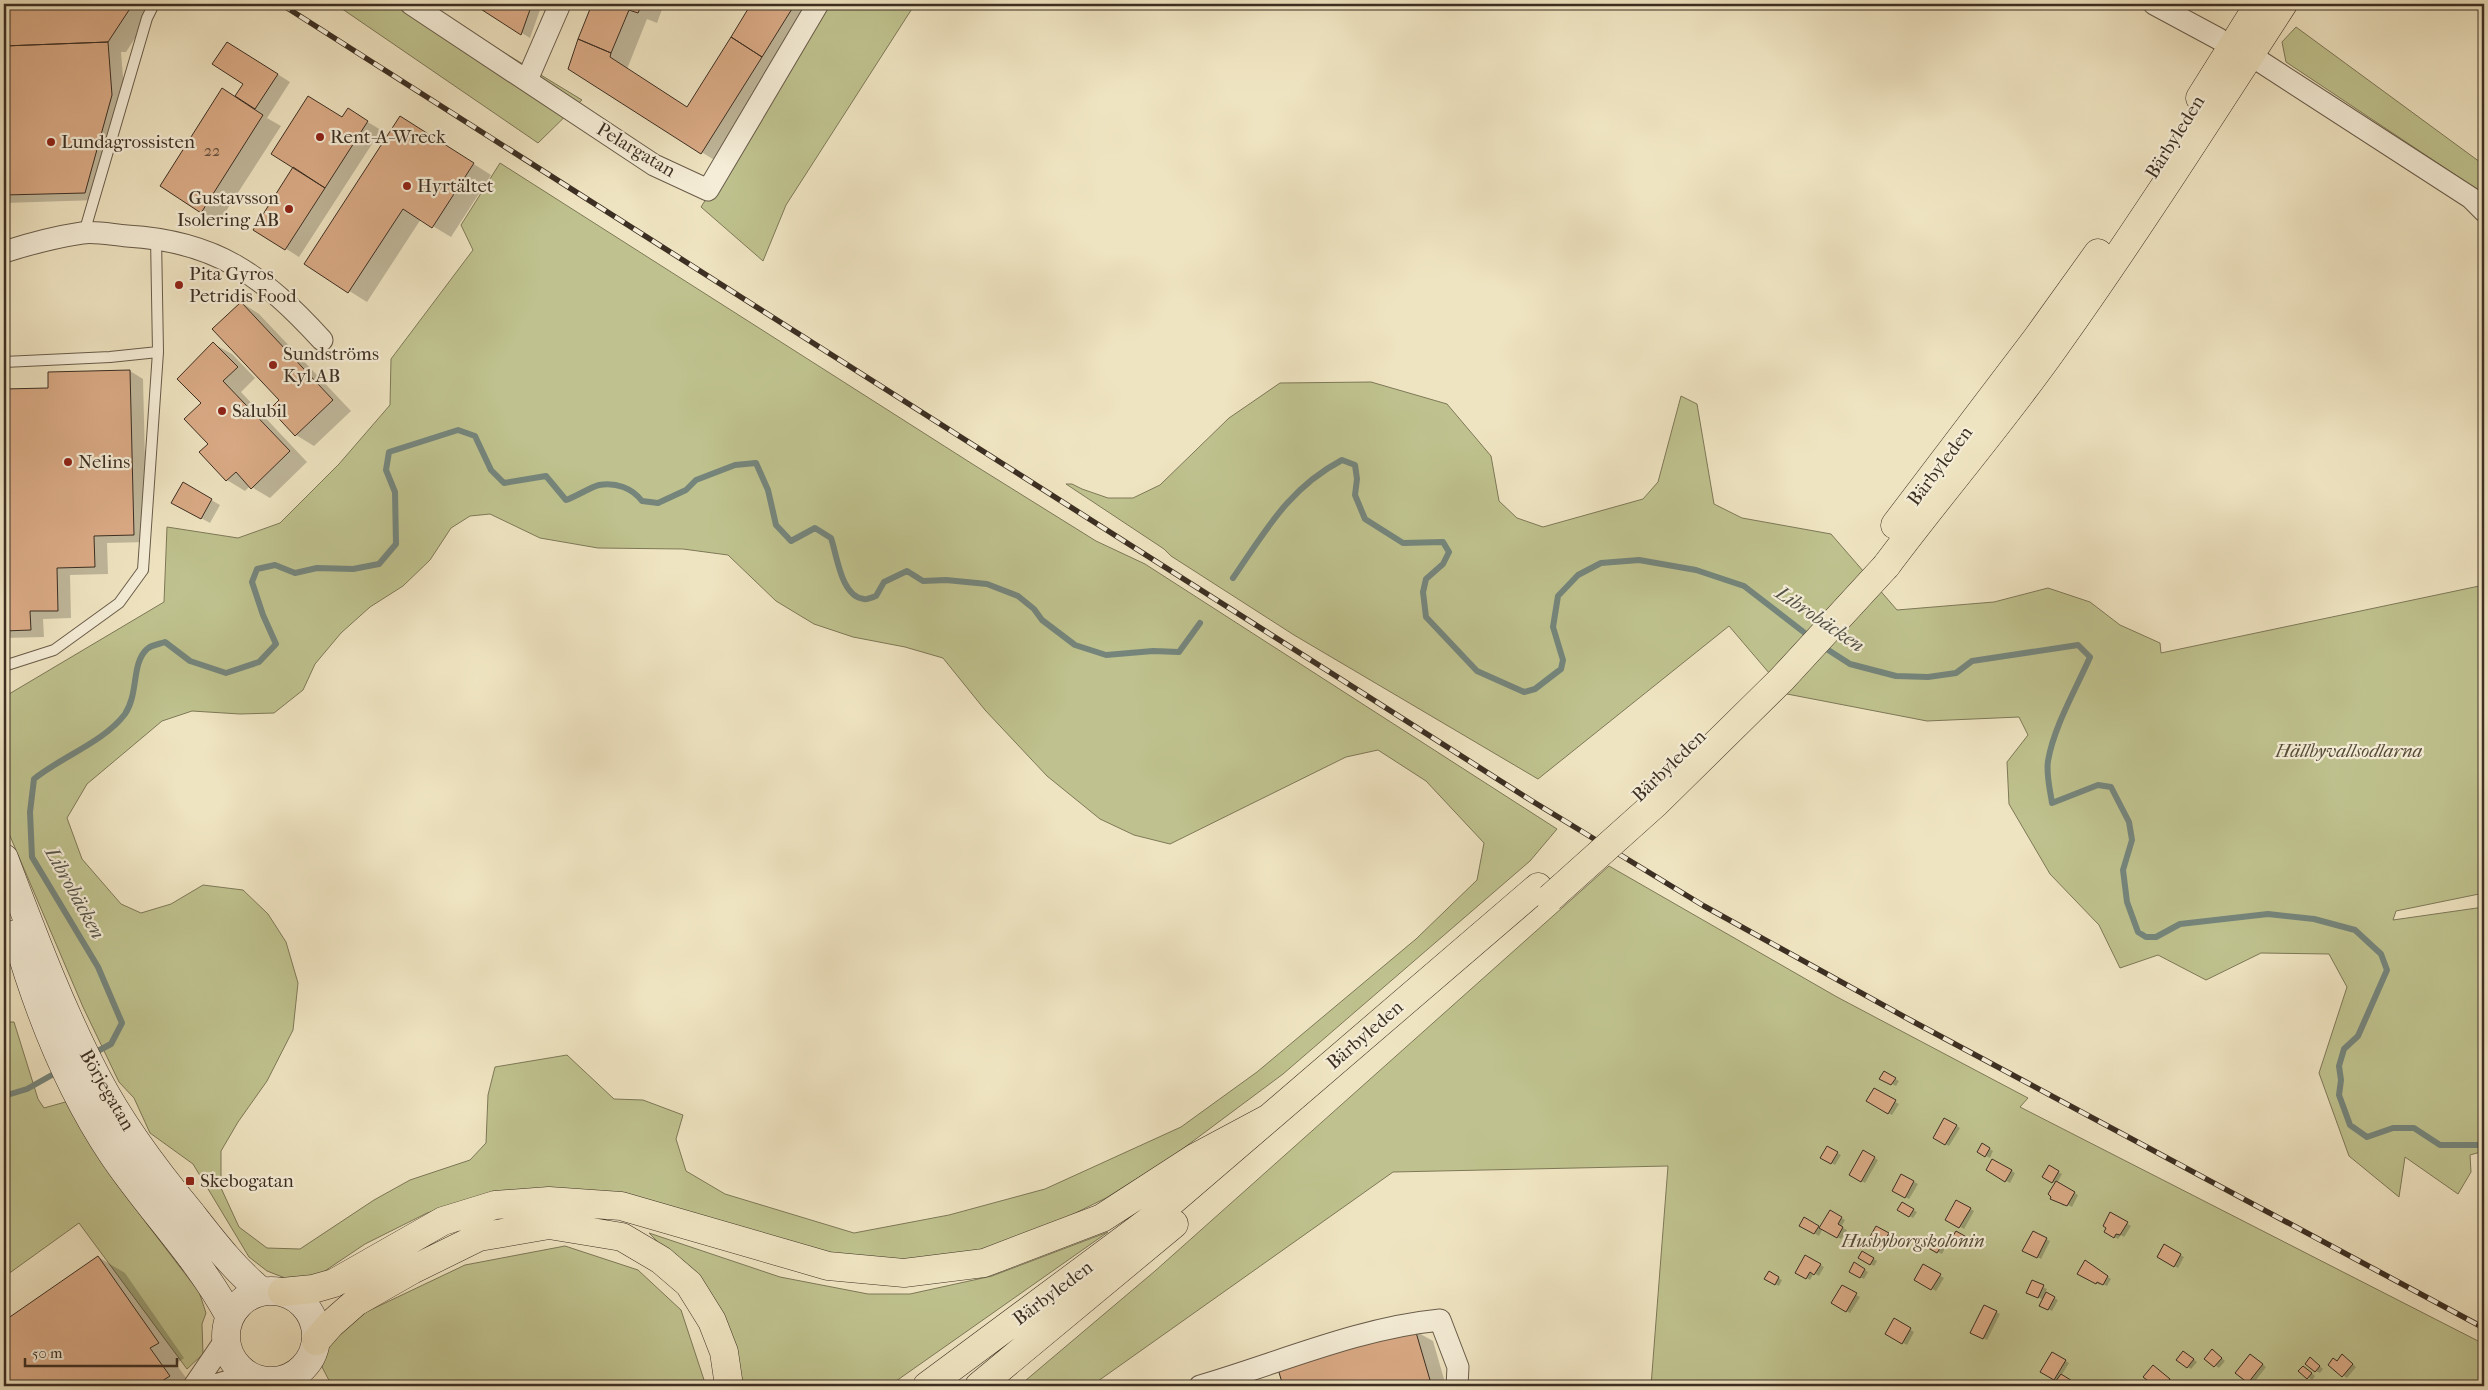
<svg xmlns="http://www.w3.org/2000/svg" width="2488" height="1390" font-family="'IM FELL French Canon',serif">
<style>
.green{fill:#bfc28e;stroke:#7e7858;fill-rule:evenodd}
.shadow{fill:#0003}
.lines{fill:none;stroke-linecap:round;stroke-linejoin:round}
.stream{stroke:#75857c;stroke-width:6}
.building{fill:#daab86;stroke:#3c2f23}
.lane-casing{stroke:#695c4a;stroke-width:12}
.street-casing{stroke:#695c4a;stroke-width:23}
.secondary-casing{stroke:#3c2f23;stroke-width:29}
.primary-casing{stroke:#3c2f23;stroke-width:29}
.lane{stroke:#f5edd7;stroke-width:10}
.street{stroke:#f5edd7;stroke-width:21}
.secondary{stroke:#f5edd7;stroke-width:28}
.primary{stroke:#efe4c1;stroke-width:28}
.rail-casing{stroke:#3c2f23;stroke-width:5.5}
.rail{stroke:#f5edd7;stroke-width:4;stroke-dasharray:11;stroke-linecap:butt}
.primary-bridge-casing{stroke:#3c2f23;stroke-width:29;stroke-linecap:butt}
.primary-bridge{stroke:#efe4c1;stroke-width:28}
.poi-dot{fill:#8f2418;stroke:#f5edd7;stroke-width:2}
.labels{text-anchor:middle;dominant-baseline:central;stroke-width:4.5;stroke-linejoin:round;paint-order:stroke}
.number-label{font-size:16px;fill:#644e3c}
.poi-label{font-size:19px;fill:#3c2f23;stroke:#f5edd7;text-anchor:start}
.street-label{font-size:19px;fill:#3c2f23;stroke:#f5edd7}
.park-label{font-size:19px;font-style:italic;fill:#564c38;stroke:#f5edd7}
.water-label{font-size:20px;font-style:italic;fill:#545348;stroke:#f5edd7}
</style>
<rect width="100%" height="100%" fill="#efe4c1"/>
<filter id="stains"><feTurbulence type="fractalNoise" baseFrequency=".004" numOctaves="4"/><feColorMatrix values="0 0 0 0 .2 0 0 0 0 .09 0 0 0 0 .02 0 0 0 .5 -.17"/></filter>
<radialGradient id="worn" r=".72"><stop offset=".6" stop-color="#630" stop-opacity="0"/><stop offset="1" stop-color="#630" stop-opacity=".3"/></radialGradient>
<path class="green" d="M 335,4 L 424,4 L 582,100 L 538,143 Z
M 828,4 L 915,4 L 786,205 L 763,261 L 701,207 Z
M 2296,27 L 2484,165 L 2484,194 L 2286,62 L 2282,42 Z
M 500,163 L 974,465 L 1096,541 L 1145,564 L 1557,829 L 1530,861 L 1283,1074 L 1173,1156 L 1106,1198 L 1055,1223 L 977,1256 L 870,1260 L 484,1196 L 427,1213 L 365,1244 L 313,1279 L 298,1283 L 267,1271 L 249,1257 L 193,1164 L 150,1133 L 134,1098 L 119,1082 L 83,1007 L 7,829 L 4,816 L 4,697 L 164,602 L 167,527 L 238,538 L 280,523 L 339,464 L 390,405 L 391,359 L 473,250 L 461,225 ZM 490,514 L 540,538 L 598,548 L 683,549 L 728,555 L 776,601 L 814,624 L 853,637 L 905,647 L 943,658 L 985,710 L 1047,776 L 1100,819 L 1134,835 L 1170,844 L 1346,757 L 1378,750 L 1426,781 L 1484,843 L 1477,880 L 1416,939 L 1257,1072 L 1181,1127 L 1045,1189 L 949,1215 L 854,1233 L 725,1194 L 686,1171 L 676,1139 L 683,1115 L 643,1100 L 614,1099 L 567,1055 L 495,1067 L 488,1095 L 486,1143 L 470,1160 L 410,1180 L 374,1200 L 300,1249 L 267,1248 L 239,1227 L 221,1188 L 221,1151 L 238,1122 L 267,1081 L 293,1030 L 298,983 L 286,942 L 268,914 L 243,890 L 203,885 L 171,904 L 141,913 L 121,904 L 82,859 L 67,818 L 87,784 L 162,721 L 192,711 L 240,714 L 274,713 L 303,690 L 315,664 L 341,633 L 370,607 L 403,586 L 430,560 L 451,528 L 470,516 Z
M 1371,382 L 1447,404 L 1491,456 L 1499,501 L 1517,518 L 1543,527 L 1643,499 L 1658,482 L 1681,396 L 1697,404 L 1714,504 L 1742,518 L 1831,534 L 1897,610 L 1994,602 L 2048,588 L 2090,602 L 2120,625 L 2160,643 L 2161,653 L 2484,585 L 2484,893 L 2396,911 L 2393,920 L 2484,907 L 2484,1151 L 2470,1155 L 2471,1172 L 2458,1194 L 2405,1157 L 2399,1197 L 2349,1156 L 2319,1073 L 2347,987 L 2329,954 L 2261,953 L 2206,980 L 2158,955 L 2120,968 L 2099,925 L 2050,874 L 2009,804 L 2007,762 L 2028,735 L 2019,717 L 1927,721 L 1787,694 L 1729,626 L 1538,779 L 1294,635 L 1171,556 L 1164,549 L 1066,484 L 1072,484 L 1082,489 L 1108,498 L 1133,498 L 1160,485 L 1229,418 L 1280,383 Z
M 1609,866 L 1837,997 L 2028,1098 L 2020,1107 L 2484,1344 L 2484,1386 L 1651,1386 L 1668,1166 L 1393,1172 L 1091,1386 L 1019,1386 L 1155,1271 Z
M 4,1022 L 14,1022 L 38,1099 L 44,1108 L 69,1101 L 115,1182 L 199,1292 L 206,1313 L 202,1324 L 203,1354 L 187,1369 L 79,1223 L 4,1277 Z
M 1108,1232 L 889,1386 L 737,1386 L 707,1291 L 649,1233 L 780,1277 L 868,1294 L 910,1294 L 992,1276 Z
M 565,1246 L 638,1270 L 681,1310 L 706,1386 L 332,1386 L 322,1367 L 328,1343 L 364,1313 L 465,1265 Z"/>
<path class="shadow" d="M 4,4 L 157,4 L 126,52 L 121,52 L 125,103 L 98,200 L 4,203 Z
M 475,4 L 536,4 L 541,7 L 530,38 Z
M 595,4 L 664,4 L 657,23 L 647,19 L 627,69 L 688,108 L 752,4 L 819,4 L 719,163 L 569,69 Z
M 241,51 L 290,82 L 267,118 L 281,126 L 219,222 L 202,212 L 235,98 L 245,83 Z
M 400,117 L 491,175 L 451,237 L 421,219 L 367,302 L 306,264 Z
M 343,118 L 361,118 L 381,130 L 299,257 L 255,229 Z
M 242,303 L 259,314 L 351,411 L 314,446 L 296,435 Z
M 214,344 L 232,354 L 255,378 L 241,392 L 307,462 L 270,498 L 250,486 L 245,491 L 227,480 L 201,452 L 210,444 L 203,403 Z
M 130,371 L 143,379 L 147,542 L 107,543 L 108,574 L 70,575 L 71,618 L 43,619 L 44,637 L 4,638 L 4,390 L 50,389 Z
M 183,484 L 220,505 L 210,523 L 173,503 Z
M 1884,1073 L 1899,1081 L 1896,1086 L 1881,1078 Z
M 1874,1090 L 1899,1104 L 1892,1115 L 1868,1101 Z
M 1945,1119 L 1960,1128 L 1949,1146 L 1934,1138 Z
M 1983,1145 L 1993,1151 L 1990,1158 L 1979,1152 Z
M 1828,1148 L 1841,1155 L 1835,1165 L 1822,1157 Z
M 1863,1152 L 1878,1160 L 1865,1183 L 1850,1174 Z
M 1993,1160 L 2015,1173 L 2010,1183 L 1987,1170 Z
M 2049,1167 L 2062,1174 L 2057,1183 L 2078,1195 L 2072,1207 L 2065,1203 L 2064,1206 L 2052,1198 L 2056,1184 L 2043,1177 Z
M 1902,1175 L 1918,1184 L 1909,1199 L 1893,1190 Z
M 1957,1201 L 1974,1211 L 1964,1229 L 1947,1219 Z
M 1902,1204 L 1917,1212 L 1913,1218 L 1899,1210 Z
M 1830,1212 L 1845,1220 L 1841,1227 L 1847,1230 L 1841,1239 L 1823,1228 L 1819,1236 L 1801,1225 L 1805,1219 L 1821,1228 Z
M 2111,1214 L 2131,1226 L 2124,1237 L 2121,1235 L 2118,1239 L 2106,1232 Z
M 1877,1227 L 1892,1236 L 1884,1250 L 1868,1242 Z
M 1956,1232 L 1973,1242 L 1970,1248 L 1953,1239 Z
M 2033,1233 L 2050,1241 L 2041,1259 L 2024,1250 Z
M 1928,1238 L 1945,1248 L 1942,1254 L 1924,1244 Z
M 2164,1246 L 2184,1257 L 2178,1268 L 2158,1257 Z
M 1863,1253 L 1877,1261 L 1874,1266 L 1860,1258 Z
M 98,1257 L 125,1273 L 184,1358 L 176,1364 L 192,1386 L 12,1386 L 4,1375 L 4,1323 Z
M 1806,1257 L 1824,1267 L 1819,1276 L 1814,1273 L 1810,1280 L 1797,1272 Z
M 1855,1264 L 1868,1272 L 1864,1279 L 1850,1272 Z
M 2089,1264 L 2111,1279 L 2107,1286 L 2101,1283 L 2100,1285 L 2079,1273 Z
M 1923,1266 L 1944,1278 L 1936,1291 L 1915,1279 Z
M 1770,1273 L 1782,1280 L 1779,1286 L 1766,1279 Z
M 2033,1282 L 2047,1289 L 2045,1293 L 2058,1300 L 2052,1311 L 2041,1305 L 2044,1300 L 2028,1292 Z
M 1842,1287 L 1860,1297 L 1850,1313 L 1833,1303 Z
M 1984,1306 L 2000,1314 L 1987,1340 L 1972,1332 Z
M 1895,1320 L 1914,1332 L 1907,1345 L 1887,1333 Z
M 1415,1331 L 1433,1341 L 1446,1386 L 1285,1386 L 1280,1370 Z
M 2216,1353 L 2225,1361 L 2219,1368 L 2206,1359 Z
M 2053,1354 L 2069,1363 L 2061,1376 L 2078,1386 L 2065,1386 L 2042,1372 Z
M 2188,1355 L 2197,1362 L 2191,1369 L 2188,1367 Z
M 2255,1358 L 2266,1367 L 2253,1384 L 2249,1382 Z
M 2346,1358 L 2356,1367 L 2347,1378 L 2329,1365 Z
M 2314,1361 L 2323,1369 L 2320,1373 L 2316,1371 Z
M 2157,1369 L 2174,1382 L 2170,1386 L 2157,1386 L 2145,1377 Z
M 2307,1369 L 2315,1376 L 2312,1380 L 2300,1371 Z"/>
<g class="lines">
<path class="stream" d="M 1233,578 C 1266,530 1289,488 1342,460 L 1355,465 L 1357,479 L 1355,495 L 1365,519 L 1403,543 L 1443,542 L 1449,552 L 1443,564 L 1426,579 L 1423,592 L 1426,617 L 1477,671 L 1524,692 L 1535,689 L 1561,669 L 1563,660 L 1553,627 L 1558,596 L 1578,575 L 1601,563 L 1639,560 L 1696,570 L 1744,586 L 1810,637
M 1822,646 L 1850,664 L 1896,676 L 1928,677 L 1956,673 L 1972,661 L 2078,645 L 2090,657 C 2076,689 2054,726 2048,761 C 2046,775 2050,789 2052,803 L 2098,785 L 2111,787 L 2129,822 L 2132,840 L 2123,870 L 2127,902 L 2138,932 L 2146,937 L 2156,937 L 2180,924 L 2268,914 L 2314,919 L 2355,930 L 2381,954 L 2387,970 L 2358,1036 L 2344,1049 L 2339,1066 L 2341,1080 L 2339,1095 L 2350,1125 L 2367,1137 L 2393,1128 L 2414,1128 L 2440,1145 L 2484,1145
M 92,1054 L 111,1044 L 122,1023 L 98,967 L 32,857 L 30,812 L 34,779 C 61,757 104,742 125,714 C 139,693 131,664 147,649 C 151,645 160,644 165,642 L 190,661 L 226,673 L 259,662 L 276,644 L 263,615 L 252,582 L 257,569 L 275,565 L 295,573 L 317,568 L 353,569 L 379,564 L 396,544 L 395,492 L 386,470 L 389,452 L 458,430 L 475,436 L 491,470 L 504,483 L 546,476 L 566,500 C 575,497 591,487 599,485 C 616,482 632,488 642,501 L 658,503 L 686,490 L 696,480 L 735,465 L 756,463 L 768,490 L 776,525 L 791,541 L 815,528 L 831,538 C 837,555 841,597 864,599 C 867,600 873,597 876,596 L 884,582 L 907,571 L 923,581 L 946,580 L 987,584 L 1018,596 L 1034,609 L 1042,620 L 1075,645 L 1106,655 L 1153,651 L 1179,652 L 1200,623
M 4,1096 L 27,1089 L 59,1071"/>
</g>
<path class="building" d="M 4,4 L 133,4 L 108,42 L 4,46 Z
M 477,4 L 532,4 L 521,35 L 476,6 Z
M 592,4 L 642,4 L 638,13 L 629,10 L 611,53 L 578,39 Z
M 751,4 L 795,4 L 762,57 L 731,37 Z
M 731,37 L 762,57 L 701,154 L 568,69 L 578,39 L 611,53 L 610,57 L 687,107 Z
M 108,42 L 112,95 L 85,193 L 4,195 L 4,46 Z
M 227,42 L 278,74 L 255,109 L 235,96 L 243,84 L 212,64 Z
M 222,88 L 263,115 L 201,213 L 160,186 Z
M 308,96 L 342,117 L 348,108 L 368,121 L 325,188 L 271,154 Z
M 400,116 L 474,163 L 432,228 L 403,209 L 348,293 L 304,264 Z
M 293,167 L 325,188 L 285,250 L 253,230 Z
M 241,302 L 333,400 L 295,436 L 270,409 L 279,400 L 212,329 Z
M 213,342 L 238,367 L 223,381 L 290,451 L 251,489 L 236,472 L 226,481 L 199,452 L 208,444 L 184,419 L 201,403 L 177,379 Z
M 130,370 L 134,535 L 94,536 L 95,567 L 57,568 L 58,611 L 30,611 L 31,630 L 4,631 L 4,389 L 48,388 L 48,372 Z
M 183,482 L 212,499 L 201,519 L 171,503 Z
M 1884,1071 L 1896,1078 L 1891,1085 L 1879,1079 Z
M 1874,1088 L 1896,1100 L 1888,1114 L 1866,1101 Z
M 1944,1118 L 1957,1125 L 1945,1145 L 1933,1138 Z
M 1982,1143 L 1990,1148 L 1985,1157 L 1977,1152 Z
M 1827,1146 L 1838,1152 L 1831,1164 L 1820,1158 Z
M 1863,1150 L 1875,1157 L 1861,1182 L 1849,1175 Z
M 1992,1159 L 2012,1170 L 2005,1182 L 1986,1170 Z
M 2049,1165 L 2059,1171 L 2052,1183 L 2042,1177 Z
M 1901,1174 L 1914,1181 L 1905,1198 L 1892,1191 Z
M 2056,1181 L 2075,1192 L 2067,1206 L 2050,1199 L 2051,1197 L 2048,1194 Z
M 1956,1200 L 1971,1208 L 1959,1228 L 1945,1220 Z
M 1902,1202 L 1914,1209 L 1909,1217 L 1897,1210 Z
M 1830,1210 L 1842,1217 L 1838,1224 L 1843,1227 L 1837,1238 L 1819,1228 Z
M 2110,1212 L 2128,1222 L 2120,1235 L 2116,1234 L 2114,1238 L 2104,1232 L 2106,1228 L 2103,1226 Z
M 1804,1217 L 1819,1226 L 1814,1234 L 1799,1226 Z
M 1876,1226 L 1889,1233 L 1880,1249 L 1867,1242 Z
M 1956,1231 L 1970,1239 L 1965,1247 L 1951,1239 Z
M 2033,1231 L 2047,1238 L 2037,1258 L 2022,1251 Z
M 1927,1236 L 1942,1245 L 1937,1253 L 1923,1245 Z
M 2164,1244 L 2181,1254 L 2174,1267 L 2157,1257 Z
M 1862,1251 L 1874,1258 L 1870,1265 L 1858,1258 Z
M 1805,1255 L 1821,1264 L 1814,1275 L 1810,1272 L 1806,1279 L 1795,1273 Z
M 98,1256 L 159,1343 L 150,1348 L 170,1376 L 154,1386 L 10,1386 L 4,1377 L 4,1321 Z
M 2085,1260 L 2108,1276 L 2103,1285 L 2097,1282 L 2096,1284 L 2077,1274 Z
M 1854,1262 L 1865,1269 L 1860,1278 L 1849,1272 Z
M 1923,1264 L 1941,1274 L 1931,1290 L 1914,1280 Z
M 1769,1271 L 1779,1277 L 1775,1285 L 1764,1279 Z
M 2032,1280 L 2044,1285 L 2038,1298 L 2026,1293 Z
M 1842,1285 L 1857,1293 L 1846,1312 L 1831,1303 Z
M 2046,1292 L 2055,1297 L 2048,1310 L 2039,1306 Z
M 1984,1305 L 1997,1311 L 1983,1339 L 1970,1333 Z
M 1894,1318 L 1911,1328 L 1902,1344 L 1885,1334 Z
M 1415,1329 L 1430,1380 L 1410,1386 L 1283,1386 L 1278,1369 Z
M 2212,1349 L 2222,1358 L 2214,1367 L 2204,1359 Z
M 2183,1351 L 2194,1359 L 2187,1368 L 2176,1360 Z
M 2052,1352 L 2066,1360 L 2054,1380 L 2040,1372 Z
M 2250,1354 L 2263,1364 L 2248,1383 L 2235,1373 Z
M 2342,1354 L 2353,1364 L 2342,1377 L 2328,1365 L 2333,1358 L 2337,1361 Z
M 2310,1357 L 2320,1366 L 2315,1372 L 2305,1364 Z
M 2153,1365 L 2170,1379 L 2165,1386 L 2155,1386 L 2143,1377 Z
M 2303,1366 L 2312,1373 L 2307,1379 L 2298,1371 Z
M 2061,1374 L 2077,1384 L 2076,1386 L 2062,1386 L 2055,1382 Z"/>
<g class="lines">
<g class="lane-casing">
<path id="lane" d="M 84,233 L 147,18 L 154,4
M 4,362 L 110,357 L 158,352
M 4,666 L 54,650 L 119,603 L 143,570 L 158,352 L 156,237"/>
</g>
<g class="street-casing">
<path id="street" d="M 411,4 L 654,165 L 708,190 L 818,4
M 2154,4 L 2219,39
M 2261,62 L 2471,198 L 2484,211
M 527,80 L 560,4
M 4,252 C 29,244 55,237 82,233 C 96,231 113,235 127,236 C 217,241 263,276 322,340
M 194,1386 L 226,1339
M 212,1386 L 248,1375
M 1200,1386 C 1279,1363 1358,1328 1440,1320 L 1458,1367 L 1457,1386"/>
</g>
<g class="secondary-casing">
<path id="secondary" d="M 4,858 C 32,932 60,1007 97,1078 C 122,1126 156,1171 190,1212 C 212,1240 233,1268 261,1291
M 16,934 C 38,1011 68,1088 113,1155 C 150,1210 198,1257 230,1317
M226 1336a45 45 0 1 1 90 0a45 45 0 1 1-90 0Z"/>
</g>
<g class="primary-casing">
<path id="primary" d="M 2200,98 L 2259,4
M 1895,525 L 2037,338 L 2098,253
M 1886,566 C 1942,491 2003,421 2057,344 C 2136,233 2209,118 2283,4
M 282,1292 L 313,1289 L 334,1283 L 443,1221 L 495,1205 L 549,1201 L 621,1206 L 828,1266 L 904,1273 L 984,1263 L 1102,1218 L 1196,1157 L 1267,1119
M 316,1341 L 331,1324 L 356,1302 L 412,1270 L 479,1237 L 549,1225 L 622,1237 L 661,1260 L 689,1284 L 712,1321 L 724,1352 L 729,1386
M 927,1386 L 1149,1221 L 1538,887
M 979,1386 L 1174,1224"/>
</g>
<use href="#lane" class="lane"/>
<use href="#street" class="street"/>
<use href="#secondary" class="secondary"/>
<use href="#primary" class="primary"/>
<g class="rail-casing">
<path id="rail" d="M 281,4 L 1532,801 L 1704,906 L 1912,1021 L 2484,1328"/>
</g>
<use href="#rail" class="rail"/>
<g class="primary-bridge-casing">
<path id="primary-bridge" d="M 1550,898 L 1656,803 L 1782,679 L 1886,566"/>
</g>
<use href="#primary-bridge" class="primary-bridge"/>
</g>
<g class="poi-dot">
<circle cx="320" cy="137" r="5"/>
<circle cx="51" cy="142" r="5"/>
<circle cx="407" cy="186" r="5"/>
<circle cx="289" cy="209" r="5"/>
<circle cx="179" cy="285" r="5"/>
<circle cx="273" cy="365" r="5"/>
<circle cx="222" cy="411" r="5"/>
<circle cx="68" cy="462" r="5"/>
<rect x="185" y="1176" width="10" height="10" rx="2.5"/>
</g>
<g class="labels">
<g class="number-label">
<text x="212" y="150">22</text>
</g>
<g class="poi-label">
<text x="330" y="137">Rent-A-Wreck</text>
<text x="61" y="142">Lundagrossisten</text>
<text x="417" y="186">Hyrtältet</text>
<text x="279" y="198" text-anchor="end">Gustavsson<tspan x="279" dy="22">Isolering AB</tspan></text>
<text x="189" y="274">Pita Gyros<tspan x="189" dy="22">Petridis Food</tspan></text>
<text x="283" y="354">Sundströms<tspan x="283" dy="22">Kyl AB</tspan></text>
<text x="232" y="411">Salubil</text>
<text x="78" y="462">Nelins</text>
<text x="200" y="1181">Skebogatan</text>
</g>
<g class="street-label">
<text transform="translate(2175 137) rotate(-58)">Bärbyleden</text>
<text transform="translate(636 150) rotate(31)">Pelargatan</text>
<text transform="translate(1940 466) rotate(-53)">Bärbyleden</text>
<text transform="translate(1669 766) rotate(-44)">Bärbyleden</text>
<text transform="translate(1365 1035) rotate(-41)">Bärbyleden</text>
<text transform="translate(107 1090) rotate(60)">Börjegatan</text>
<text transform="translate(1053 1293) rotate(-37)">Bärbyleden</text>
</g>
<g class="park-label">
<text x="2349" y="751">Hällbyvallsodlarna</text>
<text x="1913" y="1241">Husbyborgskolonin</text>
</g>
<g class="water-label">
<text transform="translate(1820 619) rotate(34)">Librobäcken</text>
<text transform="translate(75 893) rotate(61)">Librobäcken</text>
</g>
</g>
<rect width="2488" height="1390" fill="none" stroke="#efe4c1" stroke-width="20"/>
<rect x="5" y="5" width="2478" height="1380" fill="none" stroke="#3c2f23" stroke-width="2.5"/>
<rect x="10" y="10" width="2468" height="1370" fill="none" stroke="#3c2f23"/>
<path d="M25 1358v8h152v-8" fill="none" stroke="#3c2f23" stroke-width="2.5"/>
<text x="32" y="1358" font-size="15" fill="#3c2f23" stroke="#f5edd7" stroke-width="4" paint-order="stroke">50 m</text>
<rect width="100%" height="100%" filter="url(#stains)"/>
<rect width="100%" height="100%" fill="url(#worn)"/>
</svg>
